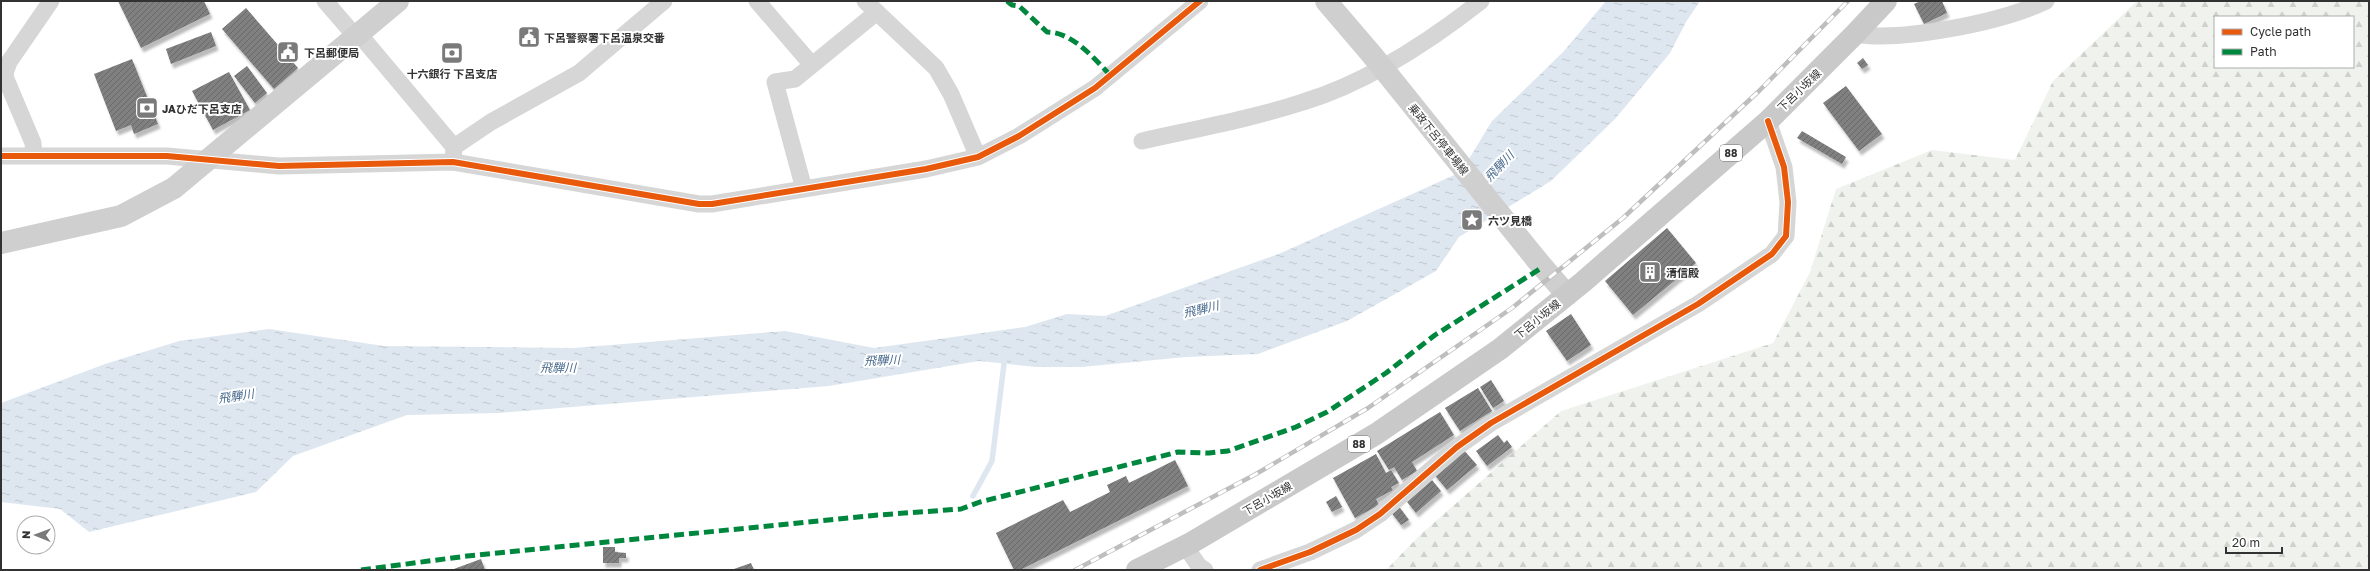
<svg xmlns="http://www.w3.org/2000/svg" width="2370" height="571" font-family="'Golos Text','Noto Sans JP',sans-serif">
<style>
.forest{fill:url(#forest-firs);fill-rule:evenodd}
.water{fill:url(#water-ripples)}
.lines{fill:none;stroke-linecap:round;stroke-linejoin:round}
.stream{stroke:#dee7f0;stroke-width:5.5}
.building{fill:url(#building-hatch);filter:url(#shadow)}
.street{stroke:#d6d6d6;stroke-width:17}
.secondary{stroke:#cfcfcf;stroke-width:22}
.primary{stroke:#c9c9c9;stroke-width:22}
.rail-casing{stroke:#bebebe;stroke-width:4.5}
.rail{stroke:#fff;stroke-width:3;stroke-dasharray:9;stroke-linecap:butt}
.secondary-bridge{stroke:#cfcfcf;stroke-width:22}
.quiet{stroke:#00873e;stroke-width:5;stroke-dasharray:10 5;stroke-linecap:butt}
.cycleway-casing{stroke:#fff;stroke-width:8}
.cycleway{stroke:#e8590c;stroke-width:6}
.labels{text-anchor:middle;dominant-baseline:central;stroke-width:4;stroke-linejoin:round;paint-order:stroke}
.shield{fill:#fff;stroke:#707070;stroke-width:1}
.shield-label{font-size:10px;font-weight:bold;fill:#323232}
.poi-label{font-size:11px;font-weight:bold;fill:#323232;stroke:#fff;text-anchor:start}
.street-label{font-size:11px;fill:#323232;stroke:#fff}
.water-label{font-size:12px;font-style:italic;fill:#47698d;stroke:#fff}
</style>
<defs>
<pattern id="forest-firs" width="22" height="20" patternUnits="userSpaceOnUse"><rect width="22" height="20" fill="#f0f3ed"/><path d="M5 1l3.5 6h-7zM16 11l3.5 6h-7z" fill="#ced1cc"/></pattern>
<pattern id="water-ripples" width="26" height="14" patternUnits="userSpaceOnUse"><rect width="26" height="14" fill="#dee7f0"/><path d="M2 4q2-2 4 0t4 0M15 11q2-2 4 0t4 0" fill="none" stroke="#bfc7ce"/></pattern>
<pattern id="building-hatch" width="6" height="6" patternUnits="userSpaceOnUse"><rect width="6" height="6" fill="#808080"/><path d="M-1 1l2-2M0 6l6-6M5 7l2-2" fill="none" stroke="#696969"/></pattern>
<filter id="shadow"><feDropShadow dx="2.5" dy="4.5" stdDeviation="1" flood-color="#0004"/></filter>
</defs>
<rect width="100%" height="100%" fill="#fff"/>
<path class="forest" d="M 2137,1 L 2369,1 L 2369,570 L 1386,570 L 1420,535 L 1561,411 L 1773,343 L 1810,272 L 1836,189 L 1932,150 L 2015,160 L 2053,81 ZM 2215,17 L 2353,17 L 2353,67 L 2215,67 Z"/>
<path class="water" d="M 1606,1 L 1700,1 L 1686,22 L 1670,53 L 1615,119 L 1551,181 L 1459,237 L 1436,271 L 1347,321 L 1258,354 L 1186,357 L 1082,367 L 1036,367 L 979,361 L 829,386 L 499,413 L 407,415 L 293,456 L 256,492 L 89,532 L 60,509 L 1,502 L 1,403 L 105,364 L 179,341 L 269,329 L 384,346 L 573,348 L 785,331 L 874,348 L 1025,327 L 1067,314 L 1105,316 L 1281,253 L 1461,172 L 1492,121 L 1564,51 Z"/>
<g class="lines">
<path class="stream" d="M 973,496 L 992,461 L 1005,356"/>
</g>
<path class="building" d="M 118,1 L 204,1 L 210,14 L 141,48 Z
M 1921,1 L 1942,1 L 1947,13 L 1924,24 L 1914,4 Z
M 246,8 L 298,68 L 274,89 L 222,29 Z
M 211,32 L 216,46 L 171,64 L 166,49 Z
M 1863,58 L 1868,65 L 1862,69 L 1857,63 Z
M 132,59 L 158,124 L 134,134 L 131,125 L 116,131 L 94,74 Z
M 247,66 L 267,93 L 255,103 L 234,76 Z
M 229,72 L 250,110 L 213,130 L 192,91 Z
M 1846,86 L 1882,134 L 1859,151 L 1823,103 Z
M 1802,131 L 1846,157 L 1842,164 L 1797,138 Z
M 1667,228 L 1696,263 L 1633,315 L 1605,281 Z
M 1571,314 L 1591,345 L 1567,361 L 1546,331 Z
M 1491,380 L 1504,401 L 1493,408 L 1480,387 Z
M 1478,388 L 1492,411 L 1460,431 L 1445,408 Z
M 1440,412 L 1454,435 L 1412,462 L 1417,471 L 1402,480 L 1394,467 L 1389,470 L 1377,451 Z
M 1498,435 L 1504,443 L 1507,440 L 1512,447 L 1487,466 L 1476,451 Z
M 1462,448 L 1477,465 L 1447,490 L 1433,473 Z
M 1376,454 L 1386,473 L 1391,470 L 1399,483 L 1391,487 L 1393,490 L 1376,499 L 1379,505 L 1355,518 L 1333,478 Z
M 1175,460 L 1188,486 L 1020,570 L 1014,570 L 996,533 L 1063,500 L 1070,512 L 1110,492 L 1107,485 L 1126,476 L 1129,483 Z
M 1432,480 L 1441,491 L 1416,513 L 1407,502 Z
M 1336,496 L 1342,507 L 1332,512 L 1326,502 Z
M 1398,505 L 1409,520 L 1401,525 L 1390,511 Z
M 603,547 L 615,547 L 615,552 L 626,553 L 626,558 L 619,558 L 619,563 L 603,563 Z
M 481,559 L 485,570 L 451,570 Z
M 751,563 L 754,570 L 731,570 Z"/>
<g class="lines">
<path class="street" d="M 325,1 L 356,37
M 757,1 L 812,65
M 865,1 L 936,68 L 951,94 L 978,157
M 359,34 L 454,147
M 1855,34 C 1903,42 2002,22 2046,1
M 1142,141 C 1195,129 1251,119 1303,102 C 1366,83 1430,41 1481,1
M 1,156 L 167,156 L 279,166 L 453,162 L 699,204 L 712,204 L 926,169 L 978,157 L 1019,136 L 1095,88 L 1200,1
M 34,156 L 33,143 L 6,79 L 5,73 L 9,62 L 51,1
M 453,162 L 454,147 L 491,122 L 579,73 L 664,1
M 804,189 L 775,82 L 795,79 L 877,12
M 1185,546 L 1199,566 L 1205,570
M 1260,570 L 1310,552 L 1356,530 L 1380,514 L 1457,447 L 1491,423 L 1698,304 L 1772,254 L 1786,236 L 1788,202 L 1784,167 L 1768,121"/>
<path class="secondary" d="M 1326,1 L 1373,56
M 1,243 L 121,216 L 174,188 L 398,1
M 1536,259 L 1567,295"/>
<path class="primary" d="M 1137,570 L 1191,543 L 1376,434 L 1500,349 L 1583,282 L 1768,121 L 1855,34 L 1886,1"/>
<g class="rail-casing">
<path id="rail" d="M 1075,570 L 1256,474 L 1368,408 L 1512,308 L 1623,218 L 1759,91 L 1848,1"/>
</g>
<use href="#rail" class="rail"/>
<path class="secondary-bridge" d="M 1373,56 L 1536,259"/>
<path class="quiet" d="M 1007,1 L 1012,5 L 1019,6 L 1047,32 C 1072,32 1094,58 1110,75
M 361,570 L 467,556 L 878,515 L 961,509 L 980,502 L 1178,452 L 1209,453 L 1228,451 L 1296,427 L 1327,412 L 1386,373 L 1435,335 L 1543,267"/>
<g class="cycleway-casing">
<path id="cycleway" d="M 1,156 L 167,156 L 279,166 L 453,162 L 699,204 L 712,204 L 926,169 L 978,157 L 1019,136 L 1095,88 L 1200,1
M 1260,570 L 1310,552 L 1356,530 L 1380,514 L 1457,447 L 1491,423 L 1698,304 L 1772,254 L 1786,236 L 1788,202 L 1784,167 L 1768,121"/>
</g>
<use href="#cycleway" class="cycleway"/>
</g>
<defs>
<g id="civic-square" transform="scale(1.15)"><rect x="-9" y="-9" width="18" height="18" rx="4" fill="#7a7a7a" stroke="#fff"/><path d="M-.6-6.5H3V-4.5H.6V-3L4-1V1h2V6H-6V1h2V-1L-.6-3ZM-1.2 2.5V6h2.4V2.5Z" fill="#fff"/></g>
<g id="bank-square" transform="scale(1.15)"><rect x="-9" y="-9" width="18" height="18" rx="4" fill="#7a7a7a" stroke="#fff"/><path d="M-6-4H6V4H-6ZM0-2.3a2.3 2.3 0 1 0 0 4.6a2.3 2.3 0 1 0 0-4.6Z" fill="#fff"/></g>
<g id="sight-square" transform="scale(1.15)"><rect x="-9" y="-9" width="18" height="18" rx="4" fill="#7a7a7a" stroke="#fff"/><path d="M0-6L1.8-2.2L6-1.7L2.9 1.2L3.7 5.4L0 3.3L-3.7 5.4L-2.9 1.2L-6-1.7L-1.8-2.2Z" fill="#fff"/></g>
<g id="building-square" transform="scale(1.15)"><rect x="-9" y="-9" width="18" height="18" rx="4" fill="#7a7a7a" stroke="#fff"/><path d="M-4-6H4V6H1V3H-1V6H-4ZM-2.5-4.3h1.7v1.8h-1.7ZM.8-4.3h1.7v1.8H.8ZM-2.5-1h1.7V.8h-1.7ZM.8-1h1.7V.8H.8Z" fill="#fff"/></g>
</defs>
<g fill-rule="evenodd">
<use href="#civic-square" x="529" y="37"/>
<use href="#civic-square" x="288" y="52"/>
<use href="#bank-square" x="452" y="53"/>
<use href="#bank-square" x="147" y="108"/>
<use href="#sight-square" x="1472" y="220"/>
<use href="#building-square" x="1650" y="272"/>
</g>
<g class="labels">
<g class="shield">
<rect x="1720" y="145" width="22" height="16" rx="3"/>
<rect x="1348" y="436" width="22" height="16" rx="3"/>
</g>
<g class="shield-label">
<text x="1731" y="153">88</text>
<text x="1359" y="444">88</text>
</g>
<g class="poi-label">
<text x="544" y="37">下呂警察署下呂温泉交番</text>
<text x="304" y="52">下呂郵便局</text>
<text x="452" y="73" text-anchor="middle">十六銀行 下呂支店</text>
<text x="162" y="108">JAひだ下呂支店</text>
<text x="1488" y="220">六ツ見橋</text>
<text x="1666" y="272">清信殿</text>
</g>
<g class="street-label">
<text transform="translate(1799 90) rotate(-44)">下呂小坂線</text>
<text transform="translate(1439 139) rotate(51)">乗政下呂停車場線</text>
<text transform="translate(1537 319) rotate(-39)">下呂小坂線</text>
<text transform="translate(1267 498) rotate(-30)">下呂小坂線</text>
</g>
<g class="water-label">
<text transform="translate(1499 166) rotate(-47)">飛騨川</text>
<text transform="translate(1201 309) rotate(-13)">飛騨川</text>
<text transform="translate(882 360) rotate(-2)">飛騨川</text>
<text x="558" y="367">飛騨川</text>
<text transform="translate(236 396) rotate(-8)">飛騨川</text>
</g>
</g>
<rect width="2370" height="571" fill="none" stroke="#323232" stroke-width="4"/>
<rect x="2214" y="16" width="140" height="52" fill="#ffffff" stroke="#adadad"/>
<rect x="2222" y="29" width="20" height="6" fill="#e8590c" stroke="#adadad"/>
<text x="2250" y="36" font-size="12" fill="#323232">Cycle path</text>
<rect x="2222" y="49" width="20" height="6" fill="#00873e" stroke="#adadad"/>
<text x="2250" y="56" font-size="12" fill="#323232">Path</text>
<g transform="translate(36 535) rotate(271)"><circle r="19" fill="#ffffff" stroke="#adadad"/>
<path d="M0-3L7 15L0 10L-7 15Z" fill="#7a7a7a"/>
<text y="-6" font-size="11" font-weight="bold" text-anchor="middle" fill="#323232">N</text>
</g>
<path d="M2226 547v6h56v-6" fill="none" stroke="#323232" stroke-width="2"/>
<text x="2232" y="547" font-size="12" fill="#323232" stroke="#ffffff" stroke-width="3" paint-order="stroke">20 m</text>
</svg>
